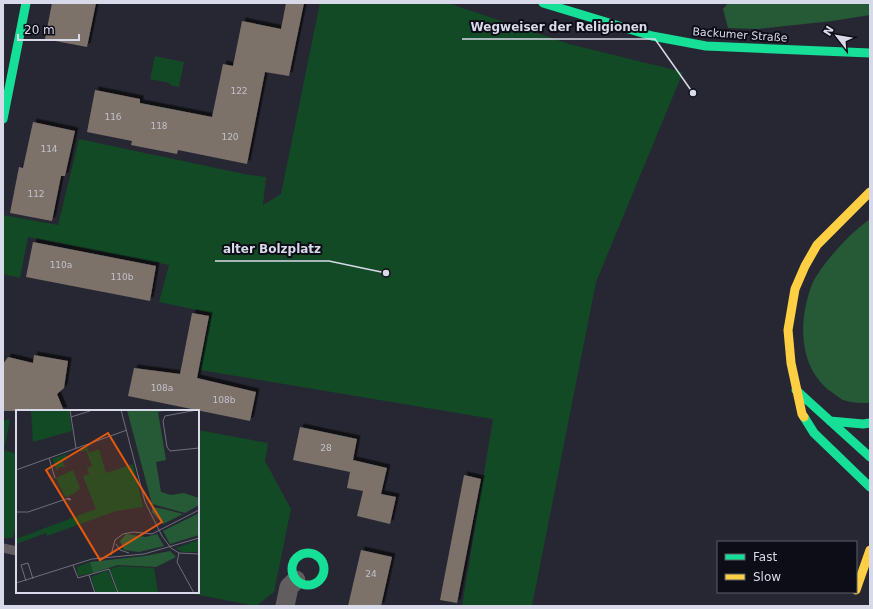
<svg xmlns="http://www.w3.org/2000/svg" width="873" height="609" font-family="'DejaVu Sans',sans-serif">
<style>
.green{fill:#124a26}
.forest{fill:#265a36}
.building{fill:#7b726b;filter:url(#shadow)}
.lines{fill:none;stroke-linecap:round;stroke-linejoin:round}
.lane{stroke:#625e5f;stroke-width:9}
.street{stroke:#625e5f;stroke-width:19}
.fast{stroke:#16e098;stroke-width:9}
.slow{stroke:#ffcf43;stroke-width:9}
.labels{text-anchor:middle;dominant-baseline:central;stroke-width:4;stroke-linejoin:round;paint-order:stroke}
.number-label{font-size:9px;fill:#c2c0ca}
.street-label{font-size:11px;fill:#d9dae9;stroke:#0d0d17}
.inset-road{fill:none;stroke:#6e6f7c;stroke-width:1}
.view{fill:#e8590c;fill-opacity:0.15;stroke:#e8590c;stroke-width:2}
.inset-edge{fill:none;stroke:#d9dae9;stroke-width:2}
.leader{fill:none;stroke:#d9dae9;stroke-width:1.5}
.callout-dot{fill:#d9dae9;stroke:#0d0d17;stroke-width:1.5}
.callout-label{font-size:12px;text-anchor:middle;font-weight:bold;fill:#d9dae9;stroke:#0d0d17;stroke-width:4;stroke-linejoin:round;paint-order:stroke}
</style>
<defs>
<filter id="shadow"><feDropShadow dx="3.5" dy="-3.5" stdDeviation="0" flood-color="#0009"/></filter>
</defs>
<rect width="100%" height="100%" fill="#272733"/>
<path class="green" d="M 320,3 L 448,3 L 569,44 L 683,72 L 596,282 L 532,606 L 462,606 L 493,419 L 200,370 L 211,313 L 159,302 L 169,265 L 28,237 L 20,278 L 3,274 L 3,215 L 58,225 L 79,139 L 249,175 L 266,177 L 263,205 L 281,194 Z
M 155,56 L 184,62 L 179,87 L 170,85 L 170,83 L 150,79 Z
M 8,419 L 10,420 L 4,450 L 17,454 L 17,529 L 15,529 L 13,538 L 4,538 L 3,537 L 3,421 Z
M 198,430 L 268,443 L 265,461 L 291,509 L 274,592 L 256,606 L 184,592 L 198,592 Z"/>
<path class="forest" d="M 728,3 L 870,3 L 870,15 L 832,21 L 758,29 L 728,28 L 723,9 Z
M 870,219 L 870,403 C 861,403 852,403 843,400 C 839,398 836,395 833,393 C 797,369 798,318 813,282 C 815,277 819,273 821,269 C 835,250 851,233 870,219 Z"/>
<path class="building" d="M 52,3 L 96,3 L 87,47 L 45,39 Z
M 286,3 L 304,3 L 289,76 L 265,72 L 247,164 L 178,150 L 177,154 L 131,145 L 132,141 L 87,132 L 95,90 L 140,99 L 140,103 L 212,117 L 223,64 L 233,66 L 242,21 L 281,29 Z
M 33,122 L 75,131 L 65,176 L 61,176 L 52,221 L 10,213 L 19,167 L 23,168 Z
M 33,242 L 156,266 L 150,301 L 26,277 Z
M 192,313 L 209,316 L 197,378 L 256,392 L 250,421 L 128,396 L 134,368 L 180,374 Z
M 34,355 L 68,361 L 64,388 L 57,394 L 64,411 L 3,411 L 3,364 L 8,357 L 33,363 Z
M 300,427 L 357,439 L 353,460 L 387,468 L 381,494 L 396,497 L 390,524 L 357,516 L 363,491 L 347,488 L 350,472 L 293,460 Z
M 464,475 L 481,479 L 457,603 L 440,600 Z
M 361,550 L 392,557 L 381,606 L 348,606 Z"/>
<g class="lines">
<path class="lane" d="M 3,548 L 17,551"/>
<path class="street" d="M 285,606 L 289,587 L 296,580"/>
<path class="fast" d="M 543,3 L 652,36 L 706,46 L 870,53
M 3,119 L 26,3
M 796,390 L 870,457
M 804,417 L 814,433 L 870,487
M 830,421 L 863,424 L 870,423
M292 569a16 16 0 1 1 32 0a16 16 0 1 1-32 0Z"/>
<path class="slow" d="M 804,417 L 802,414 L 791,363 L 788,330 L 795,289 L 805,266 L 817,245 L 870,192
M 856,590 L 870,550"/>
</g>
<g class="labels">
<g class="number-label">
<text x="239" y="91">122</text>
<text x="113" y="117">116</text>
<text x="159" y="126">118</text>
<text x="230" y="137">120</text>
<text x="49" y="149">114</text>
<text x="36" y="194">112</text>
<text x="61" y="265">110a</text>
<text x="122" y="277">110b</text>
<text x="162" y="388">108a</text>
<text x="224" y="400">108b</text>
<text x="326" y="448">28</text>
<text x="371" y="574">24</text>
</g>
<g class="street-label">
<text transform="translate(740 35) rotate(4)">Backumer Straße</text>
</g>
</g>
<g transform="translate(16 410)">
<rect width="183" height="183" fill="#272733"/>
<path d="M 15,0 L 53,0 L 56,21 L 17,32 ZM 71,36 L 73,43 L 83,39 L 90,63 L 117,54 L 127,97 L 100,101 L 31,126 L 30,123 L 0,134 L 0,129 L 80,99 L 67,66 L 73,64 L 71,58 L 76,56 L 70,40 L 65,42 L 64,39 ZM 56,42 L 50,45 L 50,50 L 47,51 L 49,57 L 43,57 L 41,61 L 36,49 ZM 57,60 L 64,78 L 58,84 L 49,87 L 40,68 ZM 183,130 L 183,142 L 166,142 L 160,138 ZM 74,152 L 77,163 L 62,166 L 61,157 ZM 103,156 L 138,158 L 142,183 L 102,183 L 94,159 ZM 92,160 L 101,183 L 80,183 L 75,167 Z" fill="#124a26"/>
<path d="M 111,0 L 155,0 L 142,2 L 150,50 L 140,52 L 145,82 L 155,85 L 168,83 L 183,88 L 183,95 L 169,103 L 136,94 ZM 136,97 L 148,99 L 167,104 L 147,114 L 136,102 ZM 183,103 L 183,125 L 154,134 L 147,121 ZM 110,124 L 130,127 L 141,124 L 148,136 L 123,142 L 108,140 L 104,131 ZM 154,141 L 160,147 L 140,157 L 102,155 L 77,163 L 74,152 L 129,146 Z" fill="#265a36"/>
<path class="inset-road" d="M 54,0 L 60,38M 105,0 L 129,92 L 146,126 L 155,138 L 163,143 L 183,144M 181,0 L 149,6 L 147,11 L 151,37 L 154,41 L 183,38M 55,7 L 77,0M 0,37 L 0,69M 33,48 L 39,68M 0,60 L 111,20M 0,102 L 12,102 L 53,88 L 55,90 L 51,89M 100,134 L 104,140 L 113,143M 163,143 L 161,152 L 178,183M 95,145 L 99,130 L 107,124 L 118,122 L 136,124 L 183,100M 57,155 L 62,168 L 93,159 L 102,183M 73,165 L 79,183M 10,171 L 5,155 L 12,153 L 17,169M 0,173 L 76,149 L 128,144 L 183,128"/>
<path class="view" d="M 92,23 L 146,112 L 84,150 L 30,60 Z"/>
<rect width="183" height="183" class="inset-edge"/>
</g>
<path class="leader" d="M693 93L655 39H462M386 273L329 261H215"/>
<g class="callout-dot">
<circle cx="693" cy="93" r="4"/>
<circle cx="386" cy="273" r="4"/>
</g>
<g class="callout-label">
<text x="559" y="31">Wegweiser der Religionen</text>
<text x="272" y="253">alter Bolzplatz</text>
</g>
<rect width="873" height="609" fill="none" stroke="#d9dae9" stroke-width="8"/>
<rect x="717" y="541" width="140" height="52" fill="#0d0d17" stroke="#5f5f6b"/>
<rect x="725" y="554" width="20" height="6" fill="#16e098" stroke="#5f5f6b"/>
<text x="753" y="561" font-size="12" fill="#d9dae9">Fast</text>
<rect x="725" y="574" width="20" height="6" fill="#ffcf43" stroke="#5f5f6b"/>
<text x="753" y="581" font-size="12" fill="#d9dae9">Slow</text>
<g transform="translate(837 36) rotate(301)" stroke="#0d0d17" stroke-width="3" paint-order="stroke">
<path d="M0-3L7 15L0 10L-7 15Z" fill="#d9dae9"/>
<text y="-6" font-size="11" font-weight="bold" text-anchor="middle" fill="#d9dae9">N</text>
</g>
<path d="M18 34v6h61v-6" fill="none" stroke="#d9dae9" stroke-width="2"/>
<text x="24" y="34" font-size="12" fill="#d9dae9" stroke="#0d0d17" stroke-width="3" paint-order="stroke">20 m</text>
</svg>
